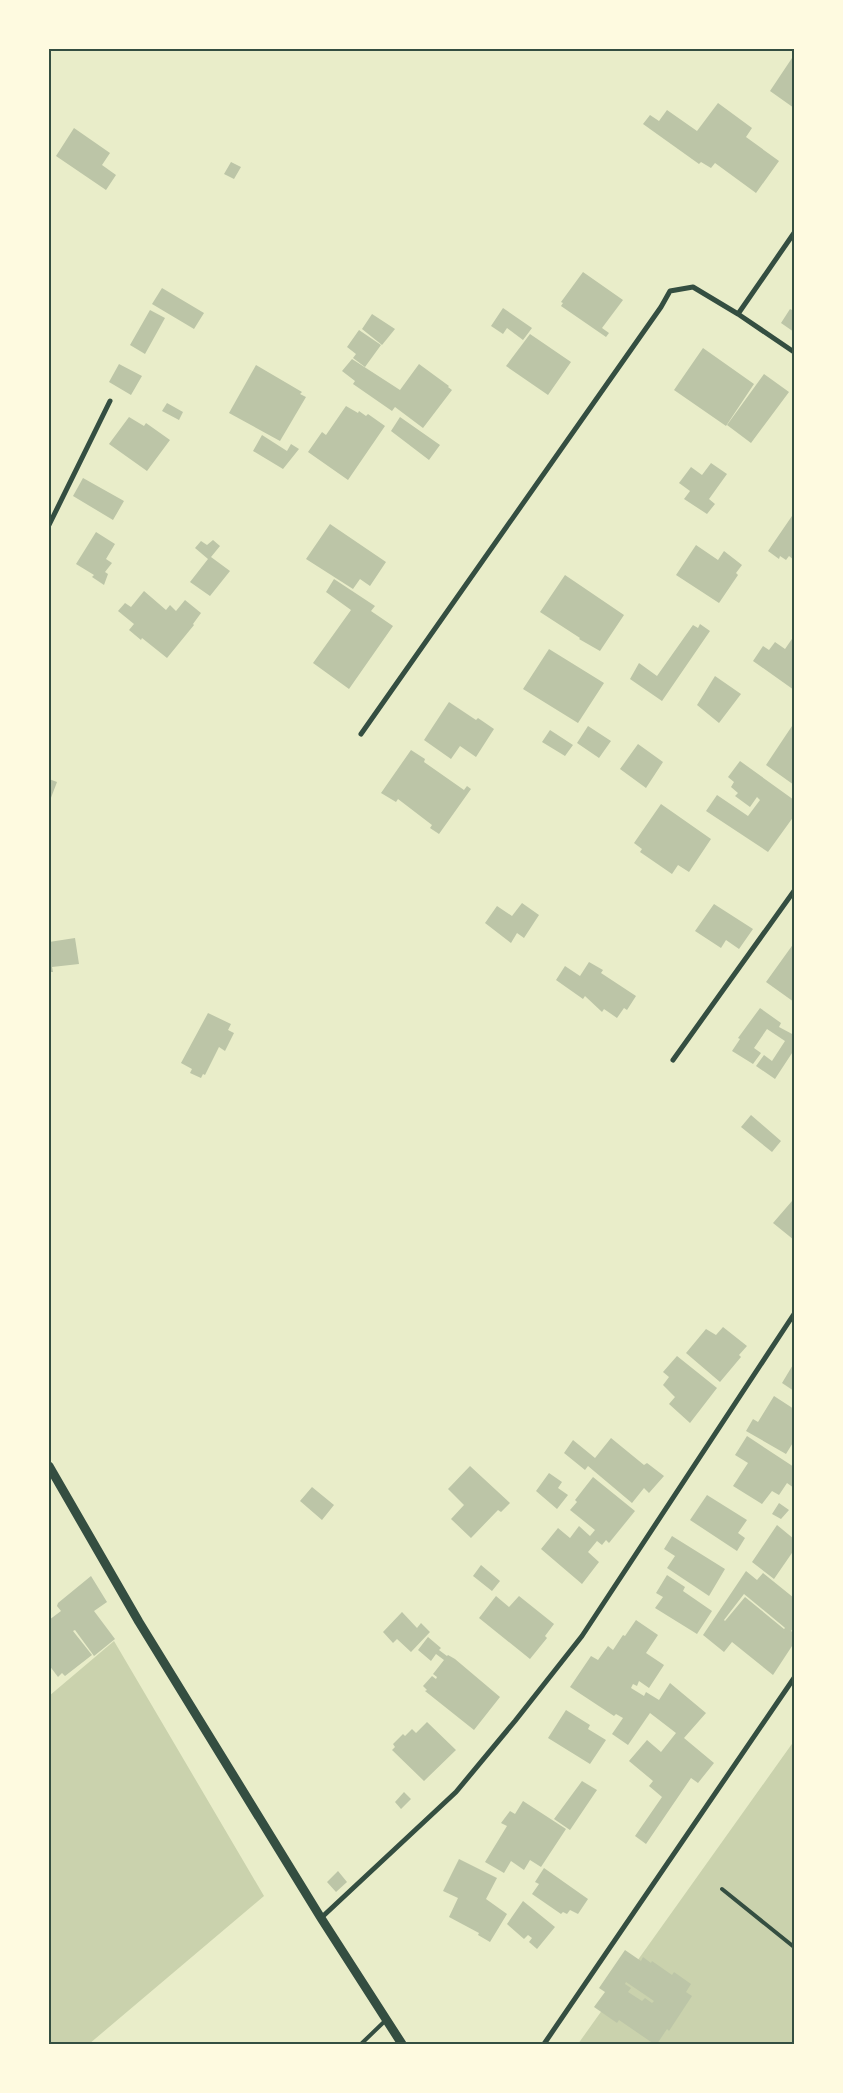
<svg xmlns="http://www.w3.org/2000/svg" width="843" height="2093" font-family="'Titillium Web',sans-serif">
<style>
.green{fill:#cad2ad}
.building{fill:#bcc5a7;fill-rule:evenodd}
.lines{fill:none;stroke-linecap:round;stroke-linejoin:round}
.service{stroke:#344e41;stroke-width:4}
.minor{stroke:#344e41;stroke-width:5}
.tertiary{stroke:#344e41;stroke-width:9}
.neatline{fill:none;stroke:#344e41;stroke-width:2}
</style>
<rect width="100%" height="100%" fill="#e9edc9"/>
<path class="green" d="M 114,1641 L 264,1896 L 89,2044 L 49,2044 L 49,1696 Z
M 794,1741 L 794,2044 L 578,2044 Z"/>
<path class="building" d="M 794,55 L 794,108 L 770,91 Z
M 718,103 L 752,128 L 746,137 L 779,161 L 756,193 L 715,163 L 711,168 L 701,162 L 699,164 L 643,124 L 650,115 L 659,121 L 667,110 L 697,131 Z
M 74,128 L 110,153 L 102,165 L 116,175 L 106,190 L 56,156 Z
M 231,162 L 241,167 L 234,179 L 224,174 Z
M 583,272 L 623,300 L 602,328 L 609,333 L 606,337 L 561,306 L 563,303 L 561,302 Z
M 162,288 L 204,313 L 194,329 L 152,304 Z
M 503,308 L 532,328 L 523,340 L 507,328 L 503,334 L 491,326 Z
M 790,309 L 794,311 L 794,332 L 781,323 Z
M 150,310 L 165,318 L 145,354 L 130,345 Z
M 372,314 L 395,329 L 382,345 L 362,329 Z
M 359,330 L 381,345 L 365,367 L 353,358 L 356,354 L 347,347 Z
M 530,334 L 571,362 L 548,395 L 506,366 Z
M 703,348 L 754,384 L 726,426 L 674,390 Z
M 352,359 L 400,390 L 419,364 L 449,386 L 448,387 L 452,390 L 423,428 L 395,407 L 392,411 L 353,384 L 355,381 L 342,371 Z
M 119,364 L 142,376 L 131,395 L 109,382 Z
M 256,365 L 302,392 L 300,394 L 306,397 L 280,441 L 229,413 Z
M 764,374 L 789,392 L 751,443 L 727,425 Z
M 167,403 L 183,412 L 179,420 L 162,411 Z
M 346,406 L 358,413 L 359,411 L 366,416 L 368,414 L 385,426 L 348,480 L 308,452 L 322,432 L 326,435 Z
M 129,417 L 144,426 L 146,423 L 170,440 L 147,471 L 109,444 Z
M 400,417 L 440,445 L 429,460 L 391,431 Z
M 262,435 L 287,451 L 291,444 L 299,449 L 283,469 L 253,451 Z
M 711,463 L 727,474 L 709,499 L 715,504 L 707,514 L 684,499 L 690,491 L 679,483 L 691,467 L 702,475 Z
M 83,478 L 124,501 L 113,520 L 73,496 Z
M 794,513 L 794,560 L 789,556 L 786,560 L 780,556 L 779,559 L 768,551 Z
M 330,524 L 386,562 L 370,586 L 360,579 L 353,589 L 306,559 Z
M 96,532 L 115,544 L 106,559 L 112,563 L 105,572 L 108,574 L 104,585 L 92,577 L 94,575 L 76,564 Z
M 213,540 L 220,546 L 211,557 L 230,571 L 210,596 L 190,582 L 208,559 L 195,548 L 201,541 L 207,545 Z
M 696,545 L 718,560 L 724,551 L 742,565 L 736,573 L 738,575 L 719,603 L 676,575 Z
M 565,575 L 624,615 L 600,651 L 579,639 L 580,638 L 540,612 Z
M 334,579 L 375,606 L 371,611 L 393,626 L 349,689 L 313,663 L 351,610 L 326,592 Z
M 144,591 L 166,610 L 170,605 L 176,611 L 185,600 L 201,613 L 193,624 L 194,625 L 167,658 L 142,638 L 141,640 L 129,630 L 134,624 L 118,611 L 125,603 L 131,607 Z
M 700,624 L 710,631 L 662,701 L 630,679 L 639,663 L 657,676 L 693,625 L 698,628 Z
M 794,636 L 794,690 L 753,661 L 763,646 L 769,650 L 775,642 L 785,649 Z
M 549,649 L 604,683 L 578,723 L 523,689 Z
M 715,676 L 741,694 L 719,723 L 697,705 Z
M 449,702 L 476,720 L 478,718 L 494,729 L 476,757 L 460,746 L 451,759 L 424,740 Z
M 794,723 L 794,785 L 766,765 Z
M 588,726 L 611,741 L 599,758 L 577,743 Z
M 550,730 L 573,745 L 565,756 L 542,742 Z
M 638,744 L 663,762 L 646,788 L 620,769 Z
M 411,750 L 425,759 L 424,762 L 464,790 L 467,786 L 471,789 L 439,834 L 430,828 L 432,825 L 398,799 L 396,802 L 381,793 Z
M 740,761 L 794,800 L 794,816 L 768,852 L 706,811 L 717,795 L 748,816 L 760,800 L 757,797 L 750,807 L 735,796 L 738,793 L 731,787 L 734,782 L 728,777 Z
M 49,779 L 57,782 L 49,803 Z
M 661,804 L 711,839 L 689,872 L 678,865 L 672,874 L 640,852 L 642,849 L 634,843 Z
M 522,903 L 539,915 L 524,938 L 517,933 L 511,943 L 485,923 L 497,906 L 512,916 Z
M 714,904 L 753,929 L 739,949 L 726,940 L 721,948 L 695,931 Z
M 75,938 L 79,964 L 52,967 L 53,972 L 49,972 L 49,942 Z
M 794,943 L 794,1002 L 766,982 Z
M 589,962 L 603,970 L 601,973 L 636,996 L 627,1010 L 624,1008 L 617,1018 L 604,1009 L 602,1012 L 585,996 L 583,999 L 556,980 L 565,966 L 580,976 Z
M 760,1008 L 781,1023 L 779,1027 L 794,1035 L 794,1050 L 775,1079 L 756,1066 L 764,1055 L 772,1061 L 785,1041 L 767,1029 L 754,1048 L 761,1053 L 753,1064 L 732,1051 L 740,1039 L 738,1038 Z
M 208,1013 L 231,1024 L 228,1030 L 234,1033 L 225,1051 L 219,1047 L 205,1075 L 203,1074 L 201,1078 L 190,1073 L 192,1069 L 181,1063 Z
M 751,1115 L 781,1141 L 772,1152 L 741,1127 Z
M 792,1201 L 794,1203 L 794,1240 L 773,1223 Z
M 723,1327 L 747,1346 L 739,1355 L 741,1357 L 720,1382 L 686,1353 L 706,1329 L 716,1335 Z
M 677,1356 L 717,1388 L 690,1423 L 669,1404 L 675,1397 L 663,1385 L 669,1377 L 663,1372 Z
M 794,1363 L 794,1391 L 782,1383 Z
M 774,1396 L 794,1409 L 794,1441 L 786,1454 L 746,1431 L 753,1419 L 758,1422 Z
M 747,1436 L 794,1467 L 794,1488 L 787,1483 L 779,1495 L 772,1491 L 762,1504 L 733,1486 L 748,1463 L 735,1455 Z
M 611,1438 L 644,1465 L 647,1463 L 664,1476 L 649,1493 L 644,1488 L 632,1503 L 588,1466 L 585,1470 L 564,1453 L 573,1440 L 595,1458 Z
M 470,1466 L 510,1503 L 501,1512 L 498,1510 L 471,1538 L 451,1519 L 464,1505 L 448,1489 Z
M 549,1473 L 562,1482 L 558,1488 L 568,1495 L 557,1509 L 536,1491 Z
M 593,1477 L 635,1511 L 609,1543 L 606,1540 L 602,1545 L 597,1541 L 588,1552 L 599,1562 L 582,1584 L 541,1549 L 558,1528 L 570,1538 L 579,1526 L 590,1536 L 595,1530 L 570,1510 L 577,1502 L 575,1500 Z
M 312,1487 L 334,1505 L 322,1520 L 300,1501 Z
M 707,1495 L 747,1520 L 738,1533 L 745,1538 L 737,1551 L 690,1520 Z
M 779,1503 L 789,1510 L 781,1519 L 772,1514 Z
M 777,1525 L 794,1539 L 794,1550 L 774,1579 L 752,1562 Z
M 672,1536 L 725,1569 L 709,1596 L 667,1568 L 675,1556 L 664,1549 Z
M 481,1565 L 500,1581 L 492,1591 L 473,1576 Z
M 746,1571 L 757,1580 L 763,1573 L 794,1598 L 794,1627 L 791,1631 L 794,1633 L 794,1643 L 773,1675 L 732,1642 L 724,1652 L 703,1635 ZM 744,1594 L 784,1627 L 785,1628 L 784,1629 L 745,1597 L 725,1621 L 724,1620 Z
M 667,1575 L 685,1587 L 683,1591 L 712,1611 L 697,1634 L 655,1608 L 663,1597 L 656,1593 Z
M 91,1576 L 107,1602 L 94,1611 L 115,1639 L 94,1656 L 75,1630 L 73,1631 L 92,1655 L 65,1676 L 62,1673 L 58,1677 L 49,1665 L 49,1620 L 61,1611 L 57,1606 L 58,1603 Z
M 496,1596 L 509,1607 L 519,1596 L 554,1624 L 545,1636 L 547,1638 L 530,1659 L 479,1618 Z
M 402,1612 L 417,1628 L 421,1623 L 430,1632 L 411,1652 L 397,1639 L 393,1643 L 383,1632 Z
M 636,1620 L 658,1635 L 646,1653 L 664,1665 L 649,1688 L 639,1681 L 637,1686 L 633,1684 L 631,1688 L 644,1696 L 646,1692 L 659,1700 L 670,1683 L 706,1713 L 684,1738 L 714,1763 L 698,1783 L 691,1778 L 646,1844 L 635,1836 L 662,1797 L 649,1786 L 653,1781 L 629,1761 L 647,1740 L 661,1752 L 676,1733 L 650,1713 L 628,1745 L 612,1734 L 623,1718 L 616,1714 L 614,1716 L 570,1687 L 591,1656 L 598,1660 L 608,1646 L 613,1650 L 623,1635 L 625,1636 Z
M 428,1637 L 441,1648 L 439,1650 L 447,1656 L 448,1655 L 455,1659 L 500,1697 L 474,1730 L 425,1691 L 427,1690 L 423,1686 L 432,1676 L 436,1679 L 437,1677 L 433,1674 L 444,1660 L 436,1654 L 431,1661 L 418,1650 Z
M 566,1710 L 590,1725 L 588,1729 L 606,1740 L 590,1764 L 548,1738 Z
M 427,1722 L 456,1750 L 424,1781 L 392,1750 L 395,1747 L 393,1744 L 403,1734 L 405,1736 L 412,1729 L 416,1733 Z
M 582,1781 L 597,1790 L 570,1830 L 554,1819 Z
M 404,1792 L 411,1799 L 401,1809 L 395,1802 Z
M 523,1801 L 566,1829 L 541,1867 L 530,1860 L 524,1870 L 511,1861 L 504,1873 L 485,1862 L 507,1826 L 501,1823 L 510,1811 L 515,1814 Z
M 459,1859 L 497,1878 L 486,1899 L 507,1914 L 490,1942 L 478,1935 L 479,1933 L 449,1917 L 458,1898 L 443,1891 Z
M 544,1868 L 588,1899 L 578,1914 L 570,1910 L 567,1914 L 563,1912 L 561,1914 L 532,1894 L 539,1884 L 535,1882 Z
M 338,1871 L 347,1882 L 336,1892 L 327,1882 Z
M 523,1901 L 555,1927 L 537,1949 L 529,1942 L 532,1938 L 528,1935 L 524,1939 L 507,1924 Z
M 625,1950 L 641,1961 L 643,1957 L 651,1963 L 652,1961 L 672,1975 L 674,1972 L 691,1984 L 686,1992 L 692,1996 L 669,2031 L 667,2029 L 657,2044 L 654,2044 L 619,2020 L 617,2023 L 594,2007 L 605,1992 L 599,1988 ZM 626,1982 L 654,2001 L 652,2003 L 645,1998 L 642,2001 L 628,1992 L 631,1988 L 625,1984 Z"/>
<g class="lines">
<path class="service" d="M 722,1889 L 794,1947
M 361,2044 L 386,2020"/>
<path class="minor" d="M 738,314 L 794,233
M 49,525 L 110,401
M 361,734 L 661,307 L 670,291 L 693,287 L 738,314 L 794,352
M 673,1060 L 794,891
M 321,1918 L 456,1792 L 515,1721 L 582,1636 L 794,1314
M 544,2044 L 794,1678"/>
<path class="tertiary" d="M 49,1466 L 139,1622 L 321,1918 L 402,2044"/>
</g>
<rect width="843" height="2093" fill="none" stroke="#fefae0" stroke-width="100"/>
<rect x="50" y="50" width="743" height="1993" class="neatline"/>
</svg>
